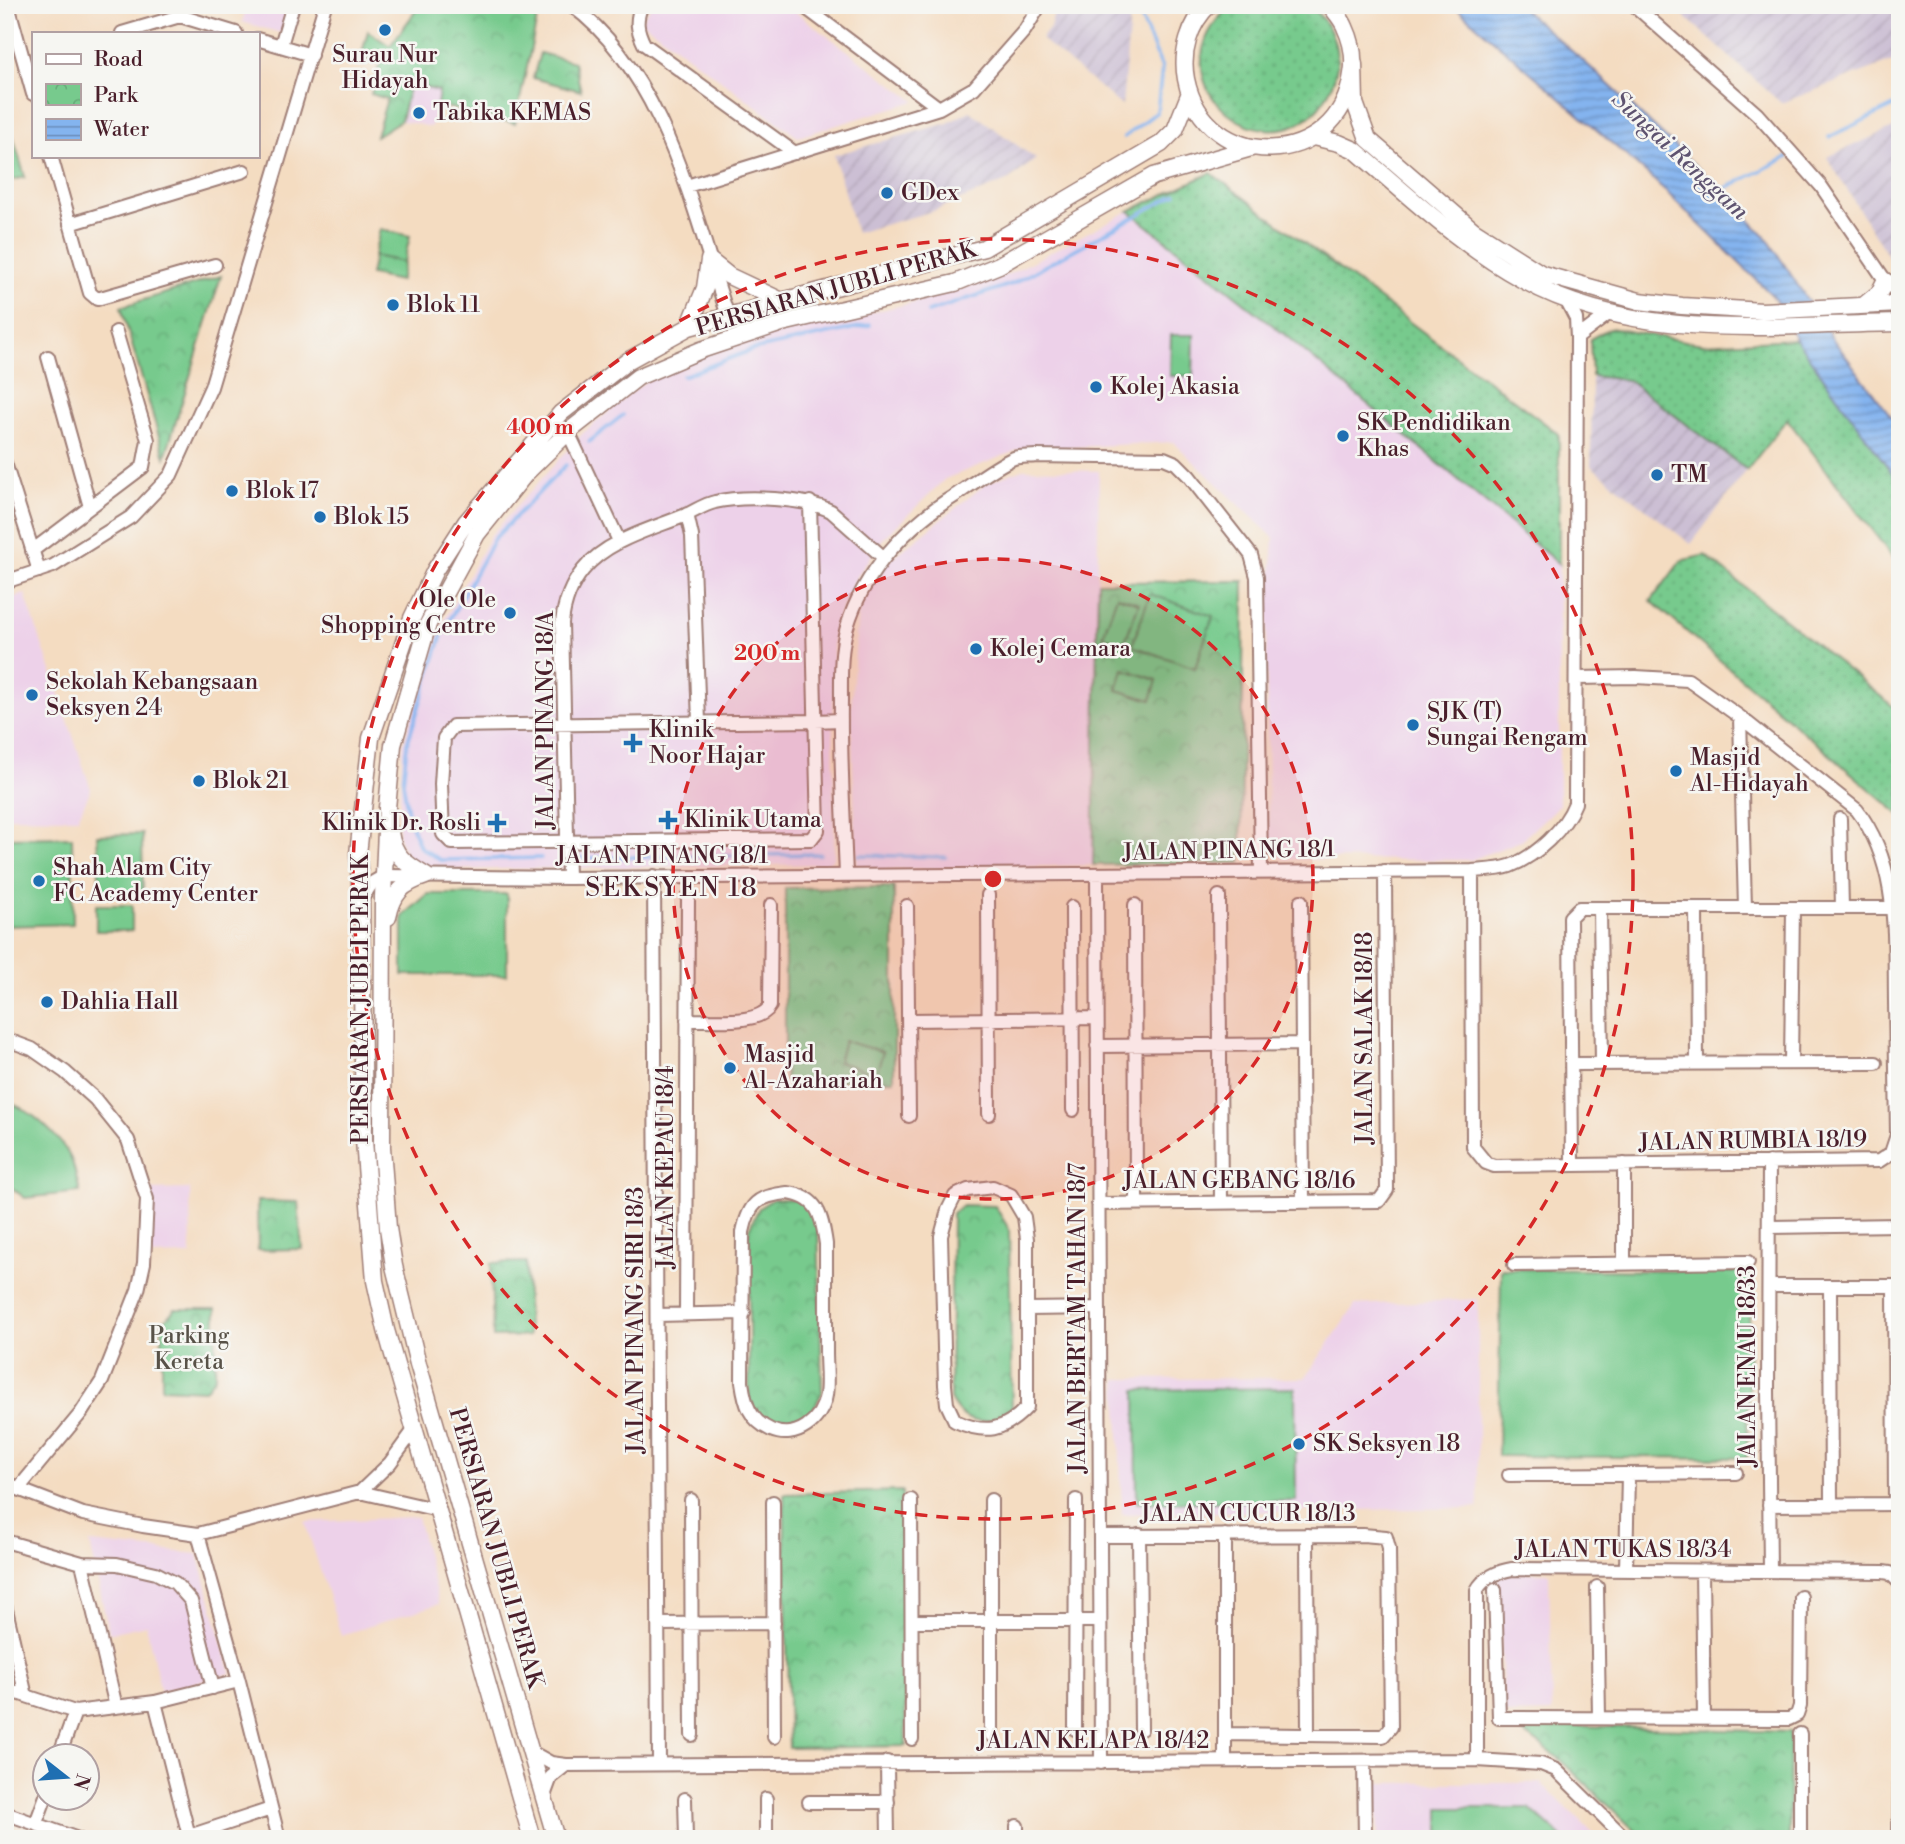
<svg xmlns="http://www.w3.org/2000/svg" width="1905" height="1844" font-family="'Libre Bodoni',serif">
<style>
.built{fill:#edd1e9}
.industrial{fill:url(#industrial-furrows)}
.grass{fill:url(#grass-dots);stroke:#60745c;stroke-width:2}
.park{fill:url(#park-crowns);stroke:#60745c;stroke-width:2}
.pitch{fill:#77ca8d;stroke:#60745c;stroke-width:2}
.water{fill:url(#water-rules);stroke:#676a8d;stroke-width:2}
.lines{fill:none;stroke-linecap:round;stroke-linejoin:round}
.stream{stroke:#84b4ef;stroke-width:3.5}
.minor-casing{stroke:#9f7e76;stroke-width:16}
.major-casing{stroke:#9f7e76;stroke-width:19}
.minor{stroke:#fff;stroke-width:12}
.major{stroke:#fff;stroke-width:16}
.ring{fill:none;stroke:#d62828;stroke-width:3.5;stroke-dasharray:12 9}
.poi-dot{fill:#1f6fb2;stroke:#f6f6f2;stroke-width:2.5}
.labels{text-anchor:middle;dominant-baseline:central;stroke-width:5;stroke-linejoin:round;paint-order:stroke}
.poi-label{font-size:23px;fill:#4a1f2b;stroke:#f6f6f2;text-anchor:start}
.street-label{font-size:23px;fill:#4a1f2b;stroke:#f6f6f2}
.park-label{font-size:23px;fill:#585248;stroke:#f6f6f2}
.water-label{font-size:24px;font-style:italic;fill:#5e5370;stroke:#f6f6f2}
.quarter-label{font-size:26px;letter-spacing:2px;fill:#4a1f2b;stroke:#f6f6f2}
.centre{fill:#d62828;stroke:#f6f6f2;stroke-width:3.5}
.ring-label{font-size:21px;text-anchor:middle;font-weight:bold;fill:#d62828;stroke:#f6f6f2;stroke-width:5;stroke-linejoin:round;paint-order:stroke}
</style>
<defs>
<pattern id="industrial-furrows" width="10" height="10" patternUnits="userSpaceOnUse" patternTransform="scale(1.75)"><rect width="10" height="10" fill="#ccbfd4"/><path d="M-1 1l2-2M0 10L10 0M9 11l2-2" fill="none" stroke="#b1a4b6"/></pattern>
<pattern id="grass-dots" width="8" height="8" patternUnits="userSpaceOnUse" patternTransform="scale(1.75)"><rect width="8" height="8" fill="#77ca8d"/><path d="M2 2h.1M6 6h.1" fill="none" stroke="#68ad7a" stroke-width="1.8" stroke-linecap="round"/></pattern>
<pattern id="park-crowns" width="20" height="18" patternUnits="userSpaceOnUse" patternTransform="scale(1.75)"><rect width="20" height="18" fill="#77ca8d"/><path d="M2 6a3 3 0 1 1 6 0M12 15a3 3 0 1 1 6 0" fill="none" stroke="#68ad7a"/></pattern>
<pattern id="water-rules" width="6" height="5" patternUnits="userSpaceOnUse" patternTransform="scale(1.75)"><rect width="6" height="5" fill="#84b4ef"/><path d="M0 2.5h6" fill="none" stroke="#6e92c2"/></pattern>
</defs>
<rect width="100%" height="100%" fill="#f6f6f2"/>
<filter id="ink" filterUnits="userSpaceOnUse"><feTurbulence type="fractalNoise" baseFrequency=".0143" numOctaves="2"/><feDisplacementMap in="SourceGraphic" scale="14" xChannelSelector="R" yChannelSelector="G"/><feConvolveMatrix kernelMatrix="1 2 1 2 8 2 1 2 1" color-interpolation-filters="sRGB"/></filter>
<filter id="wash" filterUnits="userSpaceOnUse"><feTurbulence type="fractalNoise" baseFrequency=".00686" numOctaves="4" result="noise"/><feDisplacementMap in="SourceGraphic" scale="28" xChannelSelector="R" yChannelSelector="G"/><feGaussianBlur stdDeviation="1.57" result="paint"/><feColorMatrix in="noise" values="0 0 0 0 0 0 0 0 0 0 0 0 0 0 0 0 0 1.4 0 .05"/><feComposite in="paint" operator="in"/></filter>
<g filter="url(#wash)">
<rect width="100%" height="100%" fill="#f4dcc1"/>
<path class="built" d="M 247,5 L 301,5 L 292,36 L 242,22 Z
M 652,5 L 786,5 L 915,101 L 798,137 L 641,21 Z
M 410,85 L 439,91 L 431,127 L 402,121 Z
M 1129,211 L 1285,335 L 1559,564 L 1559,805 L 1521,841 L 1471,860 L 1283,859 L 1269,845 L 1266,645 L 1274,538 L 1173,442 L 1018,450 L 945,479 L 882,540 L 856,578 L 833,628 L 834,857 L 827,864 L 434,870 L 417,865 L 405,854 L 398,834 L 403,743 L 439,630 L 490,536 L 583,433 L 647,380 L 705,355 L 770,335 L 913,303 L 1009,274 Z
M 1023,469 L 1099,471 L 1093,865 L 857,870 L 851,709 L 858,613 L 880,568 L 987,483 Z
M 25,594 L 91,789 L 78,818 L 5,817 L 5,600 Z
M 190,1189 L 191,1255 L 150,1256 L 150,1190 Z
M 1478,1299 L 1478,1508 L 1122,1514 L 1117,1379 L 1305,1378 L 1355,1305 Z
M 417,1517 L 439,1604 L 341,1635 L 305,1522 Z
M 90,1543 L 198,1554 L 231,1673 L 161,1692 L 146,1625 L 109,1633 Z
M 1509,1573 L 1549,1573 L 1552,1713 L 1504,1714 L 1498,1578 Z
M 1376,1783 L 1541,1783 L 1599,1839 L 1378,1839 Z"/>
<path class="industrial" d="M 1056,5 L 1116,5 L 1130,17 L 1122,106 L 1041,39 L 1050,28 Z
M 1672,5 L 1900,5 L 1900,58 L 1781,103 Z
M 970,111 L 1036,159 L 1009,180 L 933,211 L 856,233 L 834,155 L 948,123 Z
M 1900,125 L 1900,263 L 1889,258 L 1827,157 Z
M 1592,376 L 1628,380 L 1747,470 L 1691,544 L 1591,466 Z"/>
<path class="grass" d="M 1231,5 L 1308,5 C 1328,19 1338,41 1337,65 C 1335,82 1329,95 1318,108 C 1262,172 1148,80 1231,5 Z
M 1211,173 L 1559,434 L 1559,564 L 1285,335 L 1129,211 Z
M 1610,328 L 1702,344 L 1796,339 L 1900,484 L 1900,567 L 1787,419 L 1747,470 L 1628,380 L 1592,376 L 1590,339 Z
M 1705,555 L 1900,712 L 1900,815 L 1651,601 L 1681,561 Z"/>
<path class="park" d="M 420,5 L 540,5 L 515,123 L 437,105 L 439,91 L 410,84 L 401,120 L 376,136 L 387,99 L 371,94 L 380,63 L 361,57 L 368,31 L 390,46 Z
M 540,53 L 574,62 L 581,91 L 533,78 Z
M 9,123 L 25,177 L 5,182 L 5,124 Z
M 374,256 L 404,262 L 400,281 L 370,275 Z
M 221,276 L 165,457 L 121,307 Z
M 1244,581 L 1241,863 L 1093,865 L 1098,582 Z
M 894,887 L 894,1080 L 785,1081 L 785,888 Z
M 773,1199 C 798,1199 804,1197 818,1220 L 822,1393 L 809,1417 L 797,1425 L 774,1425 L 755,1414 L 749,1400 L 749,1229 L 759,1208 Z
M 257,1201 L 298,1202 L 302,1249 L 258,1250 Z
M 963,1205 L 995,1206 L 1009,1229 L 1012,1409 C 988,1426 965,1428 950,1399 L 952,1213 Z
M 526,1262 L 528,1336 L 493,1337 L 491,1263 Z
M 175,1309 L 216,1309 L 215,1377 L 205,1390 L 162,1388 L 162,1323 Z
M 902,1491 L 906,1746 L 789,1748 L 784,1494 Z
M 1512,1724 L 1790,1732 L 1789,1839 L 1644,1839 L 1557,1757 Z"/>
<path class="pitch" d="M 380,229 L 410,236 L 404,262 L 374,256 Z
M 1171,335 L 1194,335 L 1193,376 L 1170,376 Z
M 1150,594 L 1213,616 L 1195,668 L 1132,646 Z
M 1117,596 L 1139,603 L 1124,644 L 1103,636 Z
M 1123,669 L 1157,680 L 1151,700 L 1117,690 Z
M 142,834 L 143,893 L 100,895 L 97,835 Z
M 72,837 L 73,924 L 5,926 L 5,838 Z
M 428,894 L 507,894 L 507,975 L 403,975 L 403,916 Z
M 96,905 L 132,905 L 132,931 L 96,931 Z
M 844,1041 L 883,1052 L 876,1074 L 838,1062 Z
M 5,1102 C 29,1107 61,1137 71,1159 C 75,1169 77,1181 80,1192 L 25,1198 L 5,1183 Z
M 1501,1269 L 1750,1272 L 1747,1458 L 1498,1456 Z
M 1295,1388 L 1296,1501 L 1137,1503 L 1136,1390 Z
M 1440,1808 L 1529,1808 L 1564,1839 L 1440,1839 Z"/>
<path class="water" d="M 1453,5 L 1518,5 L 1589,66 L 1732,200 L 1769,241 L 1832,338 L 1900,428 L 1900,484 L 1796,339 L 1773,296 L 1653,179 Z"/>
<g class="lines">
<path class="stream" d="M 1124,137 L 1157,112 L 1162,68 L 1136,5
M 1829,137 L 1900,103
M 1720,191 L 1788,157
M 928,312 L 1012,284 L 1176,194
M 683,376 L 752,350 L 870,325
M 589,442 L 623,415
M 859,855 L 946,857
M 541,858 L 440,860 L 420,847 L 409,820 L 403,782 L 407,744 L 443,632 L 494,539 L 566,465
M 580,858 L 820,854"/>
</g>
</g>
<g filter="url(#ink)">
<g class="lines">
<g class="minor-casing">
<path id="minor" d="M 8,5 L 33,94
M 571,5 C 665,74 693,211 728,316
M 642,5 C 635,20 637,30 644,44 L 795,153
M 802,5 L 939,108
M 1634,5 L 1757,114 L 1821,186 L 1889,286
M 122,33 L 180,16 L 236,33
M 257,39 L 311,55
M 281,45 L 293,5
M 51,156 L 90,293 L 97,299 L 215,265
M 687,186 L 939,108 L 974,88 L 1025,30 L 1040,5
M 70,224 L 244,171
M 1577,338 L 1611,312
M 48,357 L 90,507
M 568,432 L 619,541
M 5,463 L 39,571
M 810,502 L 818,830 L 811,839 L 452,843 L 443,834 L 441,784 L 444,738 L 453,726 L 815,721 L 841,720
M 687,514 L 692,536 L 699,722
M 32,551 L 143,467 L 148,440 L 116,332
M 5,582 L 53,566 L 131,517 L 171,475 L 211,387 L 325,5
M 1740,717 L 1745,908
M 1840,819 L 1842,908
M 1472,871 L 1473,1147 L 1486,1163 L 1494,1166 L 1879,1161 L 1891,1153 L 1897,1135 C 1896,1090 1896,1046 1895,1001 C 1894,935 1899,865 1857,810 L 1740,717 L 1688,680 L 1636,677 L 1577,678
M 1097,874 L 1101,1763
M 654,876 L 659,1763
M 846,876 C 844,818 840,760 841,701 C 841,676 840,651 847,627 C 863,573 907,524 956,495 C 972,484 997,465 1014,458 C 1021,456 1029,457 1036,456 L 1164,458 L 1176,463 L 1189,476 L 1251,555 L 1257,577 L 1261,872
M 568,878 L 562,623 C 564,603 570,586 583,570 C 607,540 652,529 686,515 C 695,511 705,504 715,502 C 744,495 805,498 831,511 L 884,558
M 988,895 L 989,1114
M 1219,896 L 1221,1203
M 361,900 L 372,883 L 384,876 L 568,878 L 1472,871 C 1484,870 1499,870 1510,866 C 1536,856 1565,829 1575,803 L 1577,338 L 1576,319 L 1566,300
M 1301,901 L 1303,1202
M 1135,905 L 1136,1203
M 907,906 L 909,1116
M 1072,907 L 1073,1110
M 1600,908 L 1602,1064
M 1696,908 L 1697,1064
M 687,1020 C 709,1019 759,1026 770,1006 L 771,905
M 908,1020 L 1097,1018
M 5,1039 L 32,1049 L 65,1072 L 95,1099 L 128,1140 L 147,1199 L 144,1263 L 138,1290 L 102,1381 L 81,1413 L 18,1489
M 1097,1046 L 1302,1044
M 1791,1063 L 1793,908
M 1572,1064 L 1876,1063
M 1769,1162 L 1768,1390 L 1770,1570
M 1624,1164 L 1624,1264
M 1572,1165 L 1570,917 L 1579,908 L 1893,908
M 993,1187 L 1011,1195 L 1024,1217 L 1027,1239 L 1027,1407 C 1004,1432 985,1434 955,1421 L 947,1404 L 945,1385 L 941,1236 L 948,1210 L 955,1196 L 968,1190 Z
M 787,1193 C 818,1196 822,1216 826,1244 C 826,1280 826,1316 826,1352 C 826,1366 828,1382 826,1395 C 822,1421 796,1441 771,1430 C 749,1420 745,1403 742,1382 L 743,1232 C 749,1203 758,1196 787,1193 Z
M 1098,1204 L 1379,1201 L 1387,1190 L 1385,871
M 1769,1227 L 1900,1225
M 1514,1265 L 1748,1262
M 1769,1286 L 1900,1286
M 1830,1286 L 1831,1503
M 1894,1286 L 1895,1504
M 1028,1309 L 1099,1308
M 686,1314 L 688,897
M 657,1315 L 744,1313
M 1509,1475 L 1736,1473
M 5,1481 L 18,1489 L 83,1514 L 143,1526 L 198,1534 L 360,1492 L 438,1510
M 360,1492 L 390,1463 L 414,1430
M 691,1500 L 692,1735
M 911,1500 L 912,1739
M 773,1502 L 774,1737
M 1769,1505 L 1900,1504
M 198,1534 L 239,1681 L 279,1839
M 1139,1535 L 1141,1729
M 1225,1535 L 1225,1761
M 1307,1535 L 1308,1735
M 1100,1536 L 1363,1535 L 1386,1537 L 1389,1548 L 1391,1727 L 1383,1736 L 1225,1734
M 5,1541 L 82,1563 L 117,1564 L 156,1573 L 175,1583 L 191,1601 L 213,1688
M 82,1563 L 116,1707
M 1626,1570 L 1628,1474
M 1702,1571 L 1704,1718
M 1597,1587 L 1599,1718
M 1495,1590 L 1499,1718 L 1789,1719 L 1797,1715 L 1800,1706 L 1801,1597
M 5,1605 L 26,1696
M 912,1621 L 1100,1621
M 658,1624 L 774,1623
M 5,1689 L 75,1712 L 155,1702 L 239,1681
M 155,1702 L 189,1836
M 1075,1729 L 1076,1500
M 991,1735 L 991,1500
M 533,1753 L 551,1763 L 566,1765 L 1477,1760 L 1541,1764 L 1556,1770 L 1626,1839
M 59,1756 L 75,1712
M 1477,1760 L 1477,1590 C 1483,1578 1499,1571 1512,1569 L 1883,1572 L 1890,1573 L 1900,1583
M 1364,1761 L 1365,1839
M 887,1762 L 888,1839
M 544,1796 L 551,1777 L 566,1765
M 685,1799 L 686,1839
M 766,1799 L 766,1839
M 809,1802 L 888,1802
M 5,1813 L 78,1839
M 36,1823 L 46,1796
M 1017,1826 L 1017,1839
M 180,1839 L 271,1809
M 1800,1839 L 1800,1734
M 1899,1839 L 1900,1775"/>
</g>
<g class="major-casing">
<path id="major" d="M 1209,5 C 1189,24 1181,53 1186,79 C 1205,174 1339,171 1352,74 C 1355,58 1352,42 1345,27 C 1342,19 1335,12 1330,5
M 1354,64 L 1355,103 L 1368,139 L 1473,230 L 1542,274 L 1639,301 L 1682,306 L 1762,311 L 1900,304
M 1313,137 L 1339,143 L 1355,150 C 1409,196 1461,246 1523,280 C 1636,343 1775,325 1900,323
M 709,260 L 729,276 L 782,301
M 1863,306 L 1879,293 L 1885,281 L 1900,290
M 689,327 L 705,288 L 709,260
M 390,832 C 393,856 406,864 426,876
M 388,917 C 393,893 402,884 426,876
M 532,1839 L 386,1330 L 375,1281 L 364,1140 L 361,900 L 358,854 L 371,738 L 412,618 L 435,570 L 466,522 L 561,413 L 629,360 L 689,327 L 782,301 L 984,248 L 1161,144 L 1175,130 L 1189,95
M 556,1839 L 418,1364 L 394,1266 L 388,1228 L 382,1147 L 383,897 L 387,808 L 393,745 L 428,624 L 477,534 L 526,473 L 568,432 L 638,377 L 701,350 L 782,323 L 955,283 L 999,265 L 1154,176 L 1251,148"/>
</g>
<use href="#minor" class="minor"/>
<use href="#major" class="major"/>
</g>
</g>
<circle cx="993" cy="879" r="320" fill="#d62828" fill-opacity=".12"/>
<g class="ring">
<circle cx="993" cy="879" r="320"/>
<circle cx="993" cy="879" r="640"/>
</g>
<g class="poi-dot">
<circle cx="385" cy="30" r="7"/>
<circle cx="419" cy="113" r="7"/>
<circle cx="887" cy="193" r="7"/>
<circle cx="393" cy="305" r="7"/>
<circle cx="1096" cy="387" r="7"/>
<circle cx="1343" cy="436" r="7"/>
<circle cx="1657" cy="475" r="7"/>
<circle cx="232" cy="491" r="7"/>
<circle cx="320" cy="517" r="7"/>
<circle cx="510" cy="613" r="7"/>
<circle cx="976" cy="649" r="7"/>
<circle cx="32" cy="695" r="7"/>
<circle cx="1413" cy="725" r="7"/>
<path d="M629.5 732.5h7v7h7v7h-7v7h-7v-7h-7v-7h7z"/>
<circle cx="1676" cy="771" r="7"/>
<circle cx="199" cy="781" r="7"/>
<path d="M664.5 809.5h7v7h7v7h-7v7h-7v-7h-7v-7h7z"/>
<path d="M493.5 812.5h7v7h7v7h-7v7h-7v-7h-7v-7h7z"/>
<circle cx="39" cy="881" r="7"/>
<circle cx="47" cy="1002" r="7"/>
<circle cx="730" cy="1068" r="7"/>
<circle cx="1299" cy="1444" r="7"/>
</g>
<g class="labels">
<g class="poi-label">
<text x="385" y="55" text-anchor="middle">Surau Nur<tspan x="385" dy="26">Hidayah</tspan></text>
<text x="433" y="113">Tabika KEMAS</text>
<text x="901" y="193">GDex</text>
<text x="407" y="305">Blok 11</text>
<text x="1110" y="387">Kolej Akasia</text>
<text x="1357" y="423">SK Pendidikan<tspan x="1357" dy="26">Khas</tspan></text>
<text x="1671" y="475">TM</text>
<text x="246" y="491">Blok 17</text>
<text x="334" y="517">Blok 15</text>
<text x="496" y="600" text-anchor="end">Ole Ole<tspan x="496" dy="26">Shopping Centre</tspan></text>
<text x="990" y="649">Kolej Cemara</text>
<text x="46" y="682">Sekolah Kebangsaan<tspan x="46" dy="26">Seksyen 24</tspan></text>
<text x="1427" y="712">SJK (T)<tspan x="1427" dy="26">Sungai Rengam</tspan></text>
<text x="649" y="730">Klinik<tspan x="649" dy="26">Noor Hajar</tspan></text>
<text x="1690" y="758">Masjid<tspan x="1690" dy="26">Al-Hidayah</tspan></text>
<text x="213" y="781">Blok 21</text>
<text x="684" y="820">Klinik Utama</text>
<text x="481" y="823" text-anchor="end">Klinik Dr. Rosli</text>
<text x="53" y="868">Shah Alam City<tspan x="53" dy="26">FC Academy Center</tspan></text>
<text x="61" y="1002">Dahlia Hall</text>
<text x="744" y="1055">Masjid<tspan x="744" dy="26">Al-Azahariah</tspan></text>
<text x="1313" y="1444">SK Seksyen 18</text>
</g>
<g class="street-label">
<text transform="translate(836 289) rotate(-16)">PERSIARAN JUBLI PERAK</text>
<text transform="translate(546 720) rotate(-90)">JALAN PINANG 18/A</text>
<text transform="translate(1229 851) rotate(-1)">JALAN PINANG 18/1</text>
<text x="662" y="856">JALAN PINANG 18/1</text>
<text transform="translate(361 999) rotate(-90)">PERSIARAN JUBLI PERAK</text>
<text transform="translate(1365 1038) rotate(-90)">JALAN SALAK 18/18</text>
<text transform="translate(1753 1141) rotate(-1)">JALAN RUMBIA 18/19</text>
<text transform="translate(666 1167) rotate(-90)">JALAN KEPAU 18/4</text>
<text x="1239" y="1181">JALAN GEBANG 18/16</text>
<text transform="translate(1078 1318) rotate(-90)">JALAN BERTAM TAHAN 18/7</text>
<text transform="translate(636 1320) rotate(-90)">JALAN PINANG SIRI 18/3</text>
<text transform="translate(1748 1366) rotate(-90)">JALAN ENAU 18/33</text>
<text x="1248" y="1514">JALAN CUCUR 18/13</text>
<text transform="translate(496 1548) rotate(74)">PERSIARAN JUBLI PERAK</text>
<text x="1623" y="1550">JALAN TUKAS 18/34</text>
<text x="1093" y="1741">JALAN KELAPA 18/42</text>
</g>
<g class="park-label">
<text x="189" y="1336">Parking<tspan x="189" dy="26">Kereta</tspan></text>
</g>
<g class="water-label">
<text transform="translate(1680 156) rotate(43)">Sungai Renggam</text>
</g>
<g class="quarter-label">
<text x="672" y="888">SEKSYEN 18</text>
</g>
</g>
<circle cx="993" cy="879" r="10" class="centre"/>
<g class="ring-label">
<text x="540" y="434">400 m</text>
<text x="767" y="660">200 m</text>
</g>
<rect width="1905" height="1844" fill="none" stroke="#f6f6f2" stroke-width="28"/>
<rect x="32" y="32" width="228" height="126" fill="#f6f6f2" stroke="#b1a0a2" stroke-width="2"/>
<rect x="46" y="54" width="35" height="10" fill="#ffffff" stroke="#b1a0a2" stroke-width="2"/>
<text x="94" y="66" font-size="21" fill="#4a1f2b">Road</text>
<rect x="46" y="84" width="35" height="21" fill="url(#park-crowns)" stroke="#b1a0a2" stroke-width="2"/>
<text x="94" y="102" font-size="21" fill="#4a1f2b">Park</text>
<rect x="46" y="119" width="35" height="21" fill="url(#water-rules)" stroke="#b1a0a2" stroke-width="2"/>
<text x="94" y="136" font-size="21" fill="#4a1f2b">Water</text>
<g transform="translate(66 1777) rotate(107)"><circle r="33" fill="#f6f6f2" stroke="#b1a0a2" stroke-width="2"/>
<path d="M0-5L12 26L0 18L-12 26Z" fill="#1f6fb2"/>
<text y="-10" font-size="19" font-weight="bold" text-anchor="middle" fill="#4a1f2b">N</text>
</g>
</svg>
